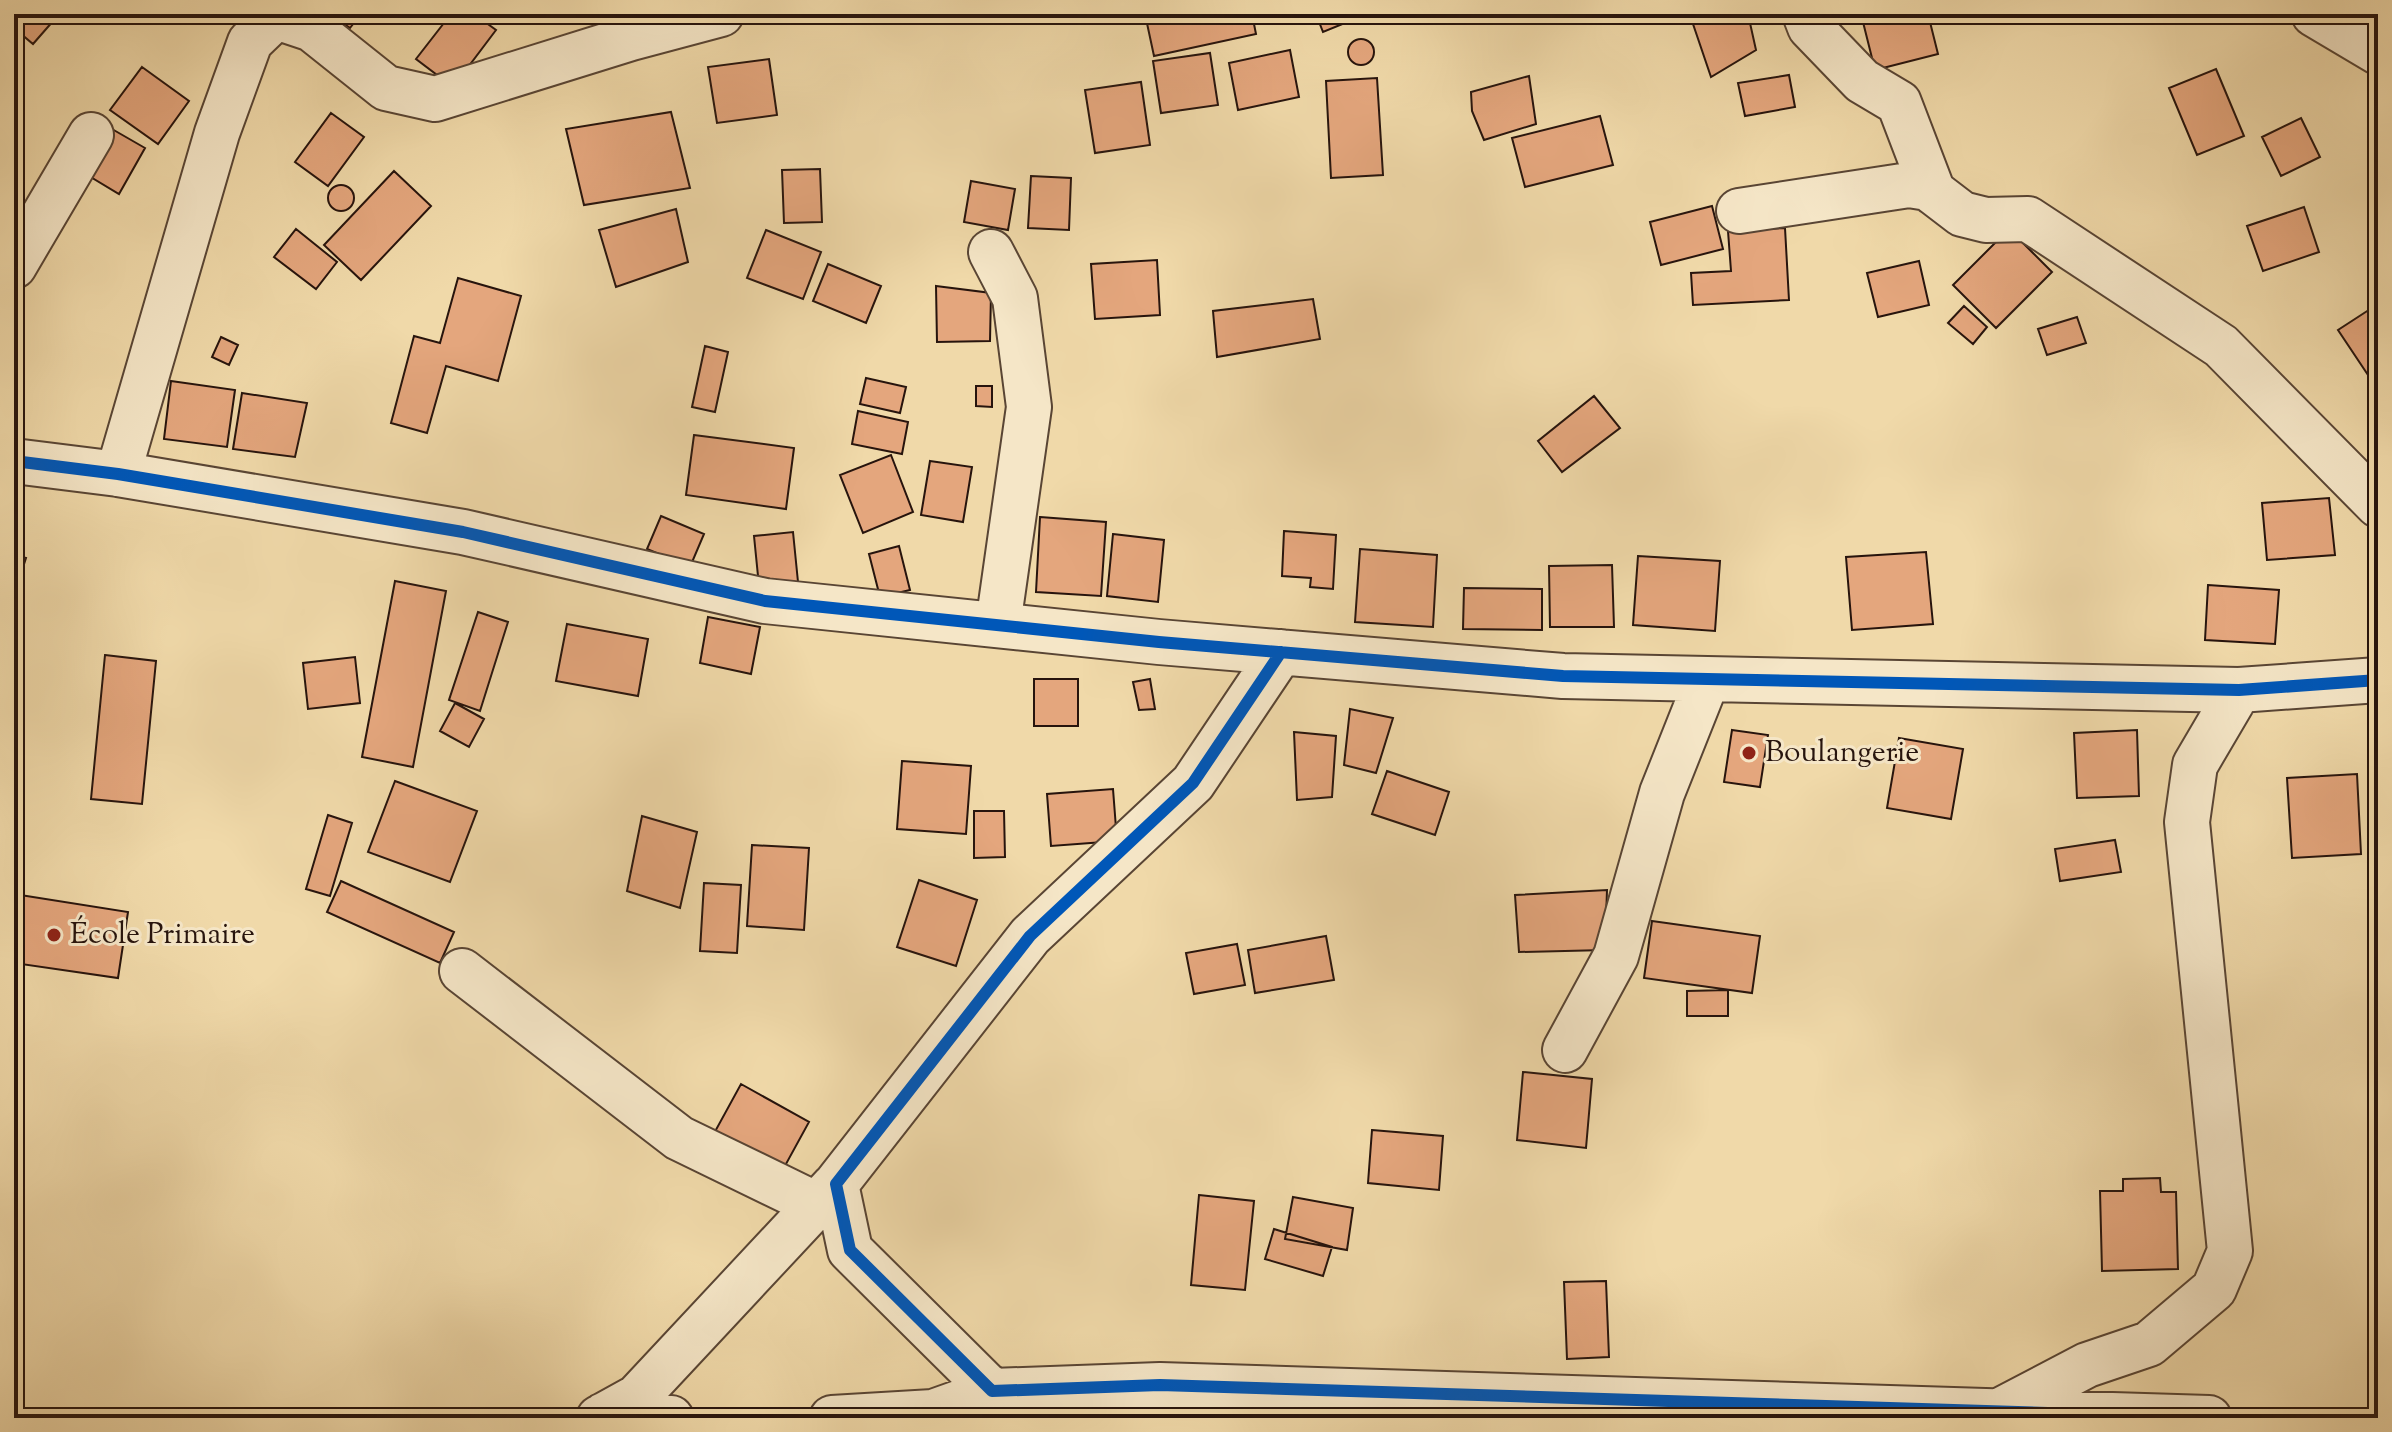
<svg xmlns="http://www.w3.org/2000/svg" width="2392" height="1432" font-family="'Sorts Mill Goudy',serif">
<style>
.building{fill:#e4a67d;stroke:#27140d;stroke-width:2}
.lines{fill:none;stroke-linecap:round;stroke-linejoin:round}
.minor-casing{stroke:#594534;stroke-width:48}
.minor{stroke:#f5e6c7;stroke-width:44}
.cycleway-casing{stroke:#f5e6c7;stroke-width:17}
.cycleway{stroke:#0057b8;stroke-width:12}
.poi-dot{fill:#8f2418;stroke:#f5e6c7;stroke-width:3}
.labels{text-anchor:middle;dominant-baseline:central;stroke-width:6;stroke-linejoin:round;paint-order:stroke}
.poi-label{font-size:30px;fill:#27140d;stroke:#f5e6c7;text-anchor:start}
</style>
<rect width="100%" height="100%" fill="#f0d9a9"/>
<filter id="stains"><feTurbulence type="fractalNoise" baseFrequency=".0025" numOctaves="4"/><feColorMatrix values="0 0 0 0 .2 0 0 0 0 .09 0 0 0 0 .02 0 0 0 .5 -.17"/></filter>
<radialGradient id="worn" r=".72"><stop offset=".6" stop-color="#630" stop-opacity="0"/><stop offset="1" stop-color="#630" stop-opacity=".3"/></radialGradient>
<path class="building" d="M 14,14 L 48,14 L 54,20 L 33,44 L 14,28 Z
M 330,14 L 361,14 L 350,28 Z
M 451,14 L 474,14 L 496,30 L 453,87 L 416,59 Z
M 1145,14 L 1252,14 L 1256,34 L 1154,56 Z
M 1316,14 L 1367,14 L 1323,32 Z
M 1727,14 L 1748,14 L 1756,50 L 1711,77 L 1692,21 Z
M 1861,14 L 1928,14 L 1938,54 L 1875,70 Z
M1348 52a13 13 0 1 1 26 0a13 13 0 1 1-26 0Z
M 1290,50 L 1299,97 L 1238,110 L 1229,63 Z
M 1210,53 L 1218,105 L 1161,113 L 1153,61 Z
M 769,59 L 777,115 L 717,123 L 708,67 Z
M 142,67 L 189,101 L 158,144 L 110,110 Z
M 2216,69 L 2244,136 L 2197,155 L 2169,88 Z
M 1789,75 L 1795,107 L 1745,116 L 1738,83 Z
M 1529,76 L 1536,124 L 1484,140 L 1472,111 L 1471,92 Z
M 1377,78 L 1383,175 L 1331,178 L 1326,81 Z
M 1141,82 L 1150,145 L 1095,153 L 1085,90 Z
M 671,112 L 690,188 L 584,205 L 566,129 Z
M 331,113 L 364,137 L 328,186 L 295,162 Z
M 1600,116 L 1613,165 L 1525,187 L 1512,138 Z
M 2301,118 L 2320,157 L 2281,176 L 2262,137 Z
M 105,125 L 145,148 L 119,194 L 79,170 Z
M 820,169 L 822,222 L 784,223 L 782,170 Z
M 394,171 L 431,206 L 361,280 L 324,245 Z
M 1031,176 L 1071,178 L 1069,230 L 1028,228 Z
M 971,181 L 1015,189 L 1008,230 L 964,222 Z
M328 198a13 13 0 1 1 26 0a13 13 0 1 1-26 0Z
M 1712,206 L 1723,249 L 1661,265 L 1650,222 Z
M 2304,207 L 2319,252 L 2263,271 L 2247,226 Z
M 676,209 L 688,262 L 616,287 L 599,230 Z
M 1785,228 L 1789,300 L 1693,305 L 1691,273 L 1731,271 L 1728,231 Z
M 296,229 L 337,262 L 316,289 L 274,257 Z
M 2009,229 L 2052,272 L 1996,328 L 1953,285 Z
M 766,230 L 821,252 L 803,299 L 747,278 Z
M 1157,260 L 1160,315 L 1095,319 L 1091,264 Z
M 1919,261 L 1929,305 L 1878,317 L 1867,273 Z
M 828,264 L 881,286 L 866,323 L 813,301 Z
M 458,278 L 521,296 L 498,381 L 446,366 L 427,433 L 391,423 L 414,336 L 440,343 Z
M 936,286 L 991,293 L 990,341 L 937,342 Z
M 1313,299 L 1320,339 L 1217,357 L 1213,311 Z
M 2378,304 L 2378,390 L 2338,330 Z
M 1964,306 L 1987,327 L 1973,344 L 1948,323 Z
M 2077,317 L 2086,343 L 2047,355 L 2038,329 Z
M 221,337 L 238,345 L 229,365 L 212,357 Z
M 705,346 L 728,352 L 715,412 L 692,407 Z
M 866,378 L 906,387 L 900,413 L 860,404 Z
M 171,381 L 235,390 L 227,447 L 164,439 Z
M 976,386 L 992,386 L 992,407 L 976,406 Z
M 242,393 L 307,403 L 295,457 L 233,449 Z
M 1594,396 L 1620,428 L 1562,472 L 1538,441 Z
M 858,411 L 908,422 L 902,454 L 852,444 Z
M 694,435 L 794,448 L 786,509 L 686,495 Z
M 891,455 L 913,512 L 863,533 L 840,475 Z
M 930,461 L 972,467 L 963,522 L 921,515 Z
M 2329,498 L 2335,555 L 2267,560 L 2262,503 Z
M 661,516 L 704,534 L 690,567 L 647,549 Z
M 1040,517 L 1106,522 L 1101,596 L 1036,592 Z
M 1284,531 L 1336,535 L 1333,589 L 1310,587 L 1311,578 L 1282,576 Z
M 793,532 L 798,582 L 759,586 L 754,536 Z
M 1113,534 L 1164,540 L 1158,602 L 1107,596 Z
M 899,546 L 910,590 L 880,597 L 869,554 Z
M 1360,549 L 1437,555 L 1433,627 L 1355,622 Z
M 1926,552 L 1933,624 L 1852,630 L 1846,557 Z
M 14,555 L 26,558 L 19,580 L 14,578 Z
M 1638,556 L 1720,561 L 1715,631 L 1633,625 Z
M 1612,565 L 1614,627 L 1550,627 L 1549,566 Z
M 395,581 L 446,591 L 413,767 L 362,757 Z
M 2208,585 L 2279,590 L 2275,644 L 2205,640 Z
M 1464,588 L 1542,589 L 1542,630 L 1463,629 Z
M 478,612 L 508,622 L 480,711 L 449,700 Z
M 708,617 L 760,627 L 751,674 L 700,663 Z
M 567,624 L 648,639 L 638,696 L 556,681 Z
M 105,655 L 156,661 L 142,804 L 91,799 Z
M 355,657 L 360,703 L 308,709 L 303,663 Z
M 1034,679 L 1078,679 L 1078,726 L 1034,726 Z
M 1150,679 L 1155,709 L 1139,710 L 1133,682 Z
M 455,703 L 484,719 L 469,747 L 440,731 Z
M 1350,709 L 1393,718 L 1376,773 L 1344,765 Z
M 1732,730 L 1768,735 L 1760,787 L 1724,782 Z
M 2137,730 L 2139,796 L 2077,798 L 2074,733 Z
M 1294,732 L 1336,736 L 1332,797 L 1297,800 Z
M 1899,738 L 1963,749 L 1951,819 L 1887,808 Z
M 902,761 L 971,766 L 966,834 L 897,829 Z
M 1387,771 L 1449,792 L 1435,835 L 1372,814 Z
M 2357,774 L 2361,854 L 2292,858 L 2287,778 Z
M 395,781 L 477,811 L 450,882 L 368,852 Z
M 1113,789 L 1117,841 L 1051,846 L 1047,794 Z
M 974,811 L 1004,811 L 1005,857 L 974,858 Z
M 328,815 L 352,823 L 330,896 L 306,889 Z
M 642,816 L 697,832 L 680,908 L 627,891 Z
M 2115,840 L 2121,872 L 2060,881 L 2055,849 Z
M 752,845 L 809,848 L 804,930 L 747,926 Z
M 919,880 L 977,900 L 956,966 L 897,947 Z
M 341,881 L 454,932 L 440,963 L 327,912 Z
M 704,883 L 741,885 L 737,953 L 700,951 Z
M 1607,890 L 1605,950 L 1519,952 L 1515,895 Z
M 14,894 L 128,912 L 118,978 L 14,963 Z
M 1652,921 L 1760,936 L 1752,993 L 1644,978 Z
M 1326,936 L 1334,980 L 1255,993 L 1248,950 Z
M 1237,944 L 1245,985 L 1194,994 L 1186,953 Z
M 1728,990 L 1728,1016 L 1687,1016 L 1687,991 Z
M 1523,1072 L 1592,1079 L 1586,1148 L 1517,1140 Z
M 741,1084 L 809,1122 L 780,1175 L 712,1137 Z
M 1372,1130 L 1443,1136 L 1439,1190 L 1368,1183 Z
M 2160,1178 L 2161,1192 L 2176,1192 L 2178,1269 L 2102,1271 L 2100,1191 L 2123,1191 L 2123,1179 Z
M 1199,1195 L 1254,1201 L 1245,1290 L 1191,1285 Z
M 1293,1197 L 1353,1208 L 1347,1250 L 1285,1239 Z
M 1274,1229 L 1332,1247 L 1323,1276 L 1265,1259 Z
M 1606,1281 L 1609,1357 L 1567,1359 L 1564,1282 Z"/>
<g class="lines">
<g class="minor-casing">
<path id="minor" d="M 1805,14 L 1810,27 L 1862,81 L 1899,103 L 1933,192
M 2314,14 L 2378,52
M 1739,211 L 1909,185 L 1928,188 L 1962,214 L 1986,220 L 2028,219 L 2221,346 L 2378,505
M 991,252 L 1015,298 L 1029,407 L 998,625
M 14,266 L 91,135
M 14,461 L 118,474 L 463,532 L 765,601 L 1159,642 L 1563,676 L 2239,690 L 2378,680
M 118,474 L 217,133 L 250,42 L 276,17 L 312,29 L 386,88 L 435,99 L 631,38 L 721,14
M 1281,652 L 1193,783 L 1030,936 L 836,1184 L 850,1250 L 992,1391 L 1160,1385 L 2209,1418
M 462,971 L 679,1138 L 817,1205
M 1565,1050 L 1616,956 L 1662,793 L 1707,680
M 2003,1409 L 2087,1365 L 2149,1344 L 2214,1289 L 2230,1251 L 2187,822 L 2195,765 L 2239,690
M 604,1415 L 671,1418
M 599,1418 L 637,1397 L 834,1186
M 832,1418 L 933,1412 L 992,1391"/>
</g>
<use href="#minor" class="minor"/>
<g class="cycleway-casing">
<path id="cycleway" d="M 14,461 L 118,474 L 463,532 L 765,601 L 1159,642 L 1563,676 L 2239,690 L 2378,680
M 1281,652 L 1193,783 L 1030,936 L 836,1184 L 850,1250 L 992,1391 L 1160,1385 L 2209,1418"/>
</g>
<use href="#cycleway" class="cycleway"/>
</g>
<g class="poi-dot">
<circle cx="1749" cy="753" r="8"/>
<circle cx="54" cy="935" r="8"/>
</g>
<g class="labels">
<g class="poi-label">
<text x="1765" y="753">Boulangerie</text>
<text x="70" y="935">École Primaire</text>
</g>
</g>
<rect width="2392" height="1432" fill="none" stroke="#f0d9a9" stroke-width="48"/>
<rect x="16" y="16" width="2360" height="1400" fill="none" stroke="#27140d" stroke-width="4"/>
<rect x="24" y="24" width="2344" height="1384" fill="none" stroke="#27140d" stroke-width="2"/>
<rect width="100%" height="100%" filter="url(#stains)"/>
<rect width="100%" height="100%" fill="url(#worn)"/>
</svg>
